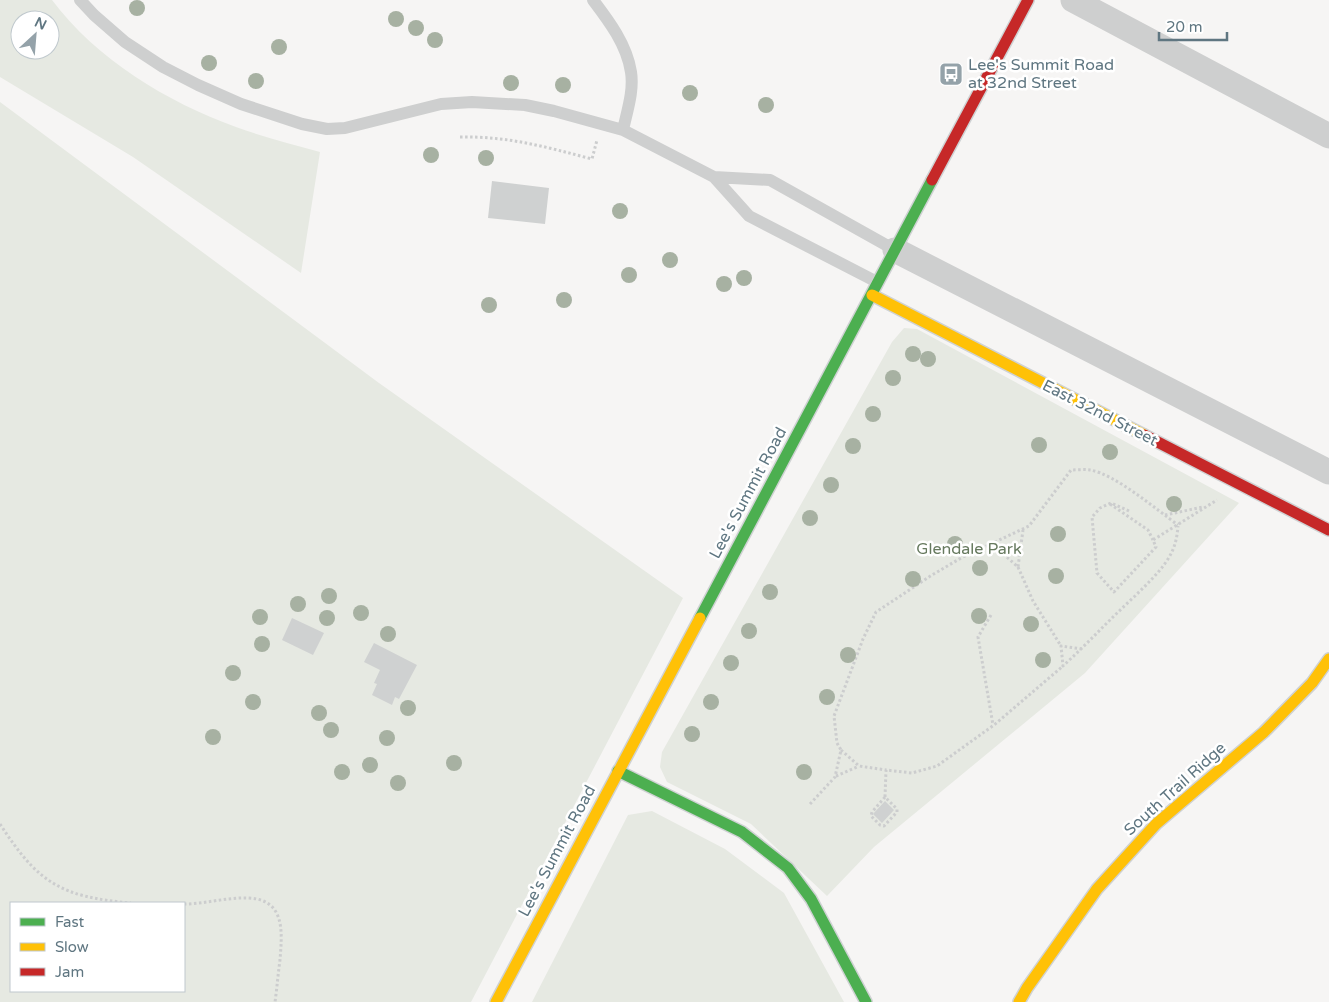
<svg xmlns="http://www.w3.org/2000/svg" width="1329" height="1002" font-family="'Varela Round',sans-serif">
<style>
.green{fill:#e6e9e2;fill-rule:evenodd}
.building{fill:#cfd1d1}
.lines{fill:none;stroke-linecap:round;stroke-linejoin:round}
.fast-casing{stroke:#cfd2d3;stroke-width:14}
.slow-casing{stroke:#cfd2d3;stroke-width:14}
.jam-casing{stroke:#cfd2d3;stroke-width:14}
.path{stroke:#cccdce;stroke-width:3;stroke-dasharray:2.5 2.5;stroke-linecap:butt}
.lane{stroke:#cecfcf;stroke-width:12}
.street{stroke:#cecfcf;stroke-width:25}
.fast{stroke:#4caf50;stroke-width:11}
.slow{stroke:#ffc107;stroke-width:11}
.jam{stroke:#c62828;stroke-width:11}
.tree{fill:#a7b1a2}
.labels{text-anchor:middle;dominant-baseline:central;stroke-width:5;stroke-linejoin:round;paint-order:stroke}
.poi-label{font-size:16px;fill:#5f7681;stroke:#fff;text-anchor:start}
.street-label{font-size:16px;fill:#5f7681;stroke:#fff}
.park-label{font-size:16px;fill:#66795e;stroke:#fff}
</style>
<rect width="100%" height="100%" fill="#f6f5f4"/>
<path class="green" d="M 0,0 L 52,0 C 96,59 167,102 236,127 C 263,137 292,144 320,152 L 301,273 L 133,157 L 0,77 ZM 20,20 L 50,20 L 50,50 L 20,50 Z
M 0,102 L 379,383 L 683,598 L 471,1002 L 0,1002 ZM 11,903 L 184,903 L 184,991 L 11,991 Z
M 904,328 L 917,329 L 1239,503 L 1085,673 L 874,847 L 827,896 L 751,824 L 667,782 L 660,767 L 662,752 L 892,342 Z
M 652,811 L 725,849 L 784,893 L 844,1002 L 532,1002 L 628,815 Z"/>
<path class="building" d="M 492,181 L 549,188 L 545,224 L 488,218 Z
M 292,618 L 324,633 L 313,655 L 282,640 Z
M 374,643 L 417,665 L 399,699 L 395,697 L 392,705 L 372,695 L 377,684 L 374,683 L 380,670 L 364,662 Z
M 885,801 L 894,810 L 882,823 L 873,814 Z"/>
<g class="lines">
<g class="fast-casing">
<path id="fast" d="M 700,618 L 932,180
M 618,771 L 742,832 L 788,868 L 811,899 L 866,1002"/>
</g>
<g class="slow-casing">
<path id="slow" d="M 872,295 L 1144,435
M 496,1002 L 700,618
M 1019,1002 L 1027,988 L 1097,889 L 1156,824 L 1264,732 L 1312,683 L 1329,659"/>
</g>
<g class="jam-casing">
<path id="jam" d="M 932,180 L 1028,0
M 1144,435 L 1329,530"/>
</g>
<path class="path" d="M 460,137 C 508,136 546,147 592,159 L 597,140
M 1110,504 L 1148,530 L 1153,540
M 1129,511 L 1111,503 L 1100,508 L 1092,517 L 1097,573 L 1114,592 L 1156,547 L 1153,540 L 1217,500
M 1165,515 L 1203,507
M 992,544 L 1018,567 L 1023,530
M 1018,567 L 1033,601 L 1061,646
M 991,615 L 978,637 L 993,725
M 1082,649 L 1061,646 L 1063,666 C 1088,643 1110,619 1135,596 C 1147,584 1159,573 1168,559 C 1175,548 1177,538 1178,526
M 841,750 L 859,766 L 886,770
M 836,776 L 859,766
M 885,797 L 872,812 L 871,816 L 880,825 L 884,826 L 897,812 L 897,809 L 885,797 L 886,770 L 912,773 L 937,766 L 994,725 L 1063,666
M 810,804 L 835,777 L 841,750 L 837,743 L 834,716 L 863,639 L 876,612 L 932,575 L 961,558 L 1029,526 L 1071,470 C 1077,470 1084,469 1090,470 C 1115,474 1157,510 1178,525
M 0,824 C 38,883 61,897 131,903
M 184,904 C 205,904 227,897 249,898 C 286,900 282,933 280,960 C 278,974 277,988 275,1002"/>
<path class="lane" d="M 80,0 L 94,15 L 125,42 L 163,67 L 198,85 L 241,104 L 302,124 L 327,129 L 345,128 L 441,104 L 472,102 L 525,105 L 554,111 L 623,130 L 714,177 L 749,216 L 877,282
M 593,0 C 609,21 627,45 631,72 C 634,91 627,111 623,130
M 714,177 L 770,180 L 895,250"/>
<path class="street" d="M 1073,0 L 1329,136
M 895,250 L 1329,472"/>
<use href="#fast" class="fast"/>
<use href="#slow" class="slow"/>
<use href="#jam" class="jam"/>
</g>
<g class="tree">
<circle cx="137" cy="8" r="8"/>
<circle cx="396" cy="19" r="8"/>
<circle cx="416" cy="28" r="8"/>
<circle cx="435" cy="40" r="8"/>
<circle cx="279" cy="47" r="8"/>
<circle cx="209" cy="63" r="8"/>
<circle cx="256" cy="81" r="8"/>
<circle cx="511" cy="83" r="8"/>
<circle cx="563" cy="85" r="8"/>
<circle cx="690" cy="93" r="8"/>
<circle cx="766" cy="105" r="8"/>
<circle cx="431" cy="155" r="8"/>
<circle cx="486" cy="158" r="8"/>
<circle cx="620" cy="211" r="8"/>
<circle cx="670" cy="260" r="8"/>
<circle cx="629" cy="275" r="8"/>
<circle cx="744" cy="278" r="8"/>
<circle cx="724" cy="284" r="8"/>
<circle cx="564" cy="300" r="8"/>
<circle cx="489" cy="305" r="8"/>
<circle cx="913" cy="354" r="8"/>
<circle cx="928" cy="359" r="8"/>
<circle cx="893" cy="378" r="8"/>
<circle cx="873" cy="414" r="8"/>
<circle cx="1039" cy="445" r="8"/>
<circle cx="853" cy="446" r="8"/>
<circle cx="1110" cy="452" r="8"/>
<circle cx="831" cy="485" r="8"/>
<circle cx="1174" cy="504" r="8"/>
<circle cx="810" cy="518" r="8"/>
<circle cx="1058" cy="534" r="8"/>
<circle cx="955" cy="544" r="8"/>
<circle cx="980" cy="568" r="8"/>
<circle cx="1056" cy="576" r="8"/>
<circle cx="913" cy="579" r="8"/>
<circle cx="770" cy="592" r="8"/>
<circle cx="329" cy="596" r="8"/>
<circle cx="298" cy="604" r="8"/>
<circle cx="361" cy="613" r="8"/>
<circle cx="979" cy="616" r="8"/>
<circle cx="260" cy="617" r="8"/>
<circle cx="327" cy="618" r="8"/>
<circle cx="1031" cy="624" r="8"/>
<circle cx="749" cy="631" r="8"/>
<circle cx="388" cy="634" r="8"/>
<circle cx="262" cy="644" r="8"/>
<circle cx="848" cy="655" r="8"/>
<circle cx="1043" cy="660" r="8"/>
<circle cx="731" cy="663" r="8"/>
<circle cx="233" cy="673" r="8"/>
<circle cx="827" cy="697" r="8"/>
<circle cx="253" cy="702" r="8"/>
<circle cx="711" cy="702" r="8"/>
<circle cx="408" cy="708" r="8"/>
<circle cx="319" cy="713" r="8"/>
<circle cx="331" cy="730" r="8"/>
<circle cx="692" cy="734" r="8"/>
<circle cx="213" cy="737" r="8"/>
<circle cx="387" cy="738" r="8"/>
<circle cx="454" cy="763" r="8"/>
<circle cx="370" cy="765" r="8"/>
<circle cx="342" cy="772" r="8"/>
<circle cx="804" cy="772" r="8"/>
<circle cx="398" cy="783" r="8"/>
</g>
<defs>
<g id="bus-square" transform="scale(1.25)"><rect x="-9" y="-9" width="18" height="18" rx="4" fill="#94a2a9" stroke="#fff"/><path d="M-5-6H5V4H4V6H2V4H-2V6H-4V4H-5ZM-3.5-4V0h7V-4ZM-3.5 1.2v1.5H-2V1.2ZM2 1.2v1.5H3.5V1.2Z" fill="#fff"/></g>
</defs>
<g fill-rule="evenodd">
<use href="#bus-square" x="951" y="74"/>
</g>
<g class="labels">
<g class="poi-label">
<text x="968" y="65">Lee's Summit Road<tspan x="968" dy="18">at 32nd Street</tspan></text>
</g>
<g class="street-label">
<text transform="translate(1100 413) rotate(27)">East 32nd Street</text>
<text transform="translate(748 493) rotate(-62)">Lee's Summit Road</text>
<text transform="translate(1175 789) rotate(-42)">South Trail Ridge</text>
<text transform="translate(557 851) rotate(-62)">Lee's Summit Road</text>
</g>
<g class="park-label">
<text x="969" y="549">Glendale Park</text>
</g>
</g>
<rect x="10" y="902" width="175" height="90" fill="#ffffff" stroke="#bfc8cd"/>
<rect x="20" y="918" width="25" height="8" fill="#4caf50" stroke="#bfc8cd"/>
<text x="55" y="927" font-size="15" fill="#5f7681">Fast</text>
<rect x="20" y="943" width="25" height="8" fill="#ffc107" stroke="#bfc8cd"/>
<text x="55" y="952" font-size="15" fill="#5f7681">Slow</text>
<rect x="20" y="968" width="25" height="8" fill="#c62828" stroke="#bfc8cd"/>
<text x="55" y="977" font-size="15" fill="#5f7681">Jam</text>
<g transform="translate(35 35) rotate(26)"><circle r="24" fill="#ffffff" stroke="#bfc8cd"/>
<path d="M0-4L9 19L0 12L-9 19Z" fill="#94a2a9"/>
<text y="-8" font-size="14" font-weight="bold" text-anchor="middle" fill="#5f7681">N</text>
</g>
<path d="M1159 32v8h68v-8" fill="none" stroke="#5f7681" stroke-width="2.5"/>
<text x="1166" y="32" font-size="15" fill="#5f7681" stroke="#ffffff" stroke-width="4" paint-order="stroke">20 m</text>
</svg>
